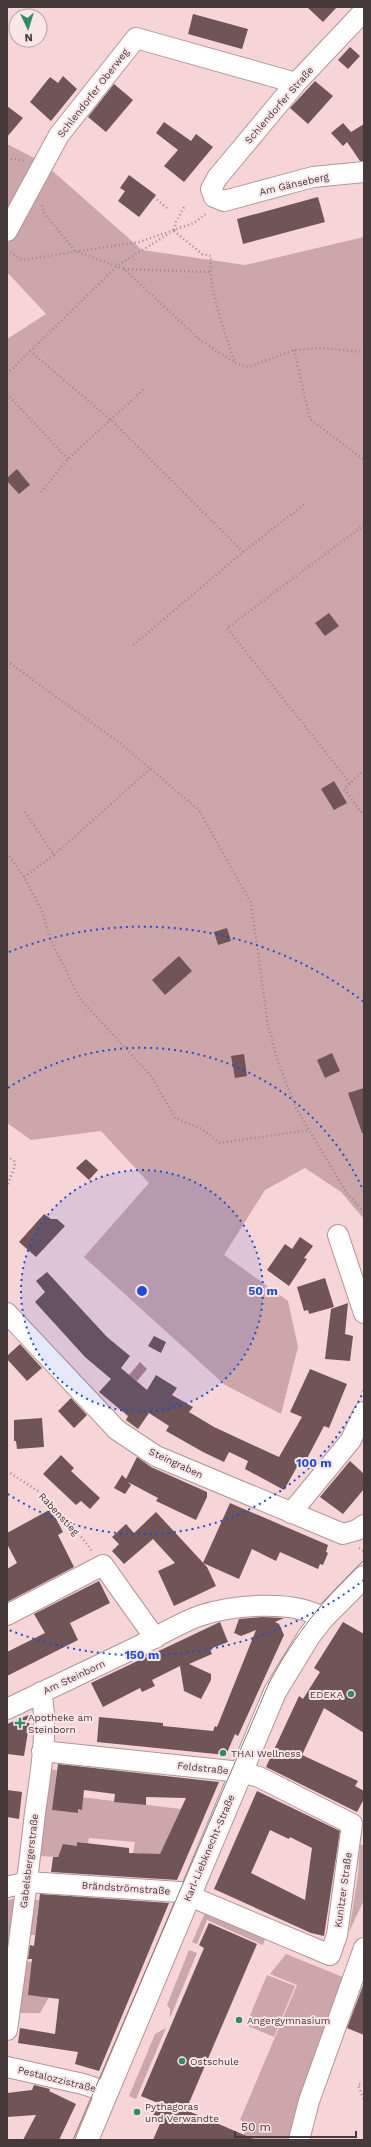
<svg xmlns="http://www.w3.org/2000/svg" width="371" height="2147" font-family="'Work Sans',sans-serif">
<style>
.green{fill:#cca6a9}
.water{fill:#b37f84}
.building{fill:#705456;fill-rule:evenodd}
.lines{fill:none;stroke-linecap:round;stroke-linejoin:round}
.minor-casing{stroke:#b39497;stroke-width:22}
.tertiary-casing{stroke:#b39497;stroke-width:24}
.path{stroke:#9e8788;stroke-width:2.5;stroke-dasharray:1 3;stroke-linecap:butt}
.minor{stroke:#fff;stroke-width:20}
.tertiary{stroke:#fff;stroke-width:22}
.tram{stroke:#887374;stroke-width:1}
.ring{fill:none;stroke:#1d4ed8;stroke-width:2;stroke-dasharray:2 4}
.poi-dot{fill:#2c8d66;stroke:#fae6e7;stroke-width:1.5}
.labels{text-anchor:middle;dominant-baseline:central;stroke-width:4;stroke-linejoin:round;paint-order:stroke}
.street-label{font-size:10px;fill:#46393a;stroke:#fae6e7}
.poi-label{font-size:10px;fill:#46393a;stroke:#fae6e7;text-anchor:start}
.centre{fill:#1d4ed8;stroke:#fae6e7;stroke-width:2}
.ring-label{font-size:12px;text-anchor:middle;font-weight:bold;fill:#1d4ed8;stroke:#fae6e7;stroke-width:4;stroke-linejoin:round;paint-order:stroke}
</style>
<rect width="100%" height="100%" fill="#f7d5d7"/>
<path class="green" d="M 7,144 L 38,160 L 7,221 Z
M 48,167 L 142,250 L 245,265 L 364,237 L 364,1219 L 341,1192 L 305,1168 L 265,1190 L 224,1255 L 288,1301 L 298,1347 L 281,1414 L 225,1385 L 84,1257 L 149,1183 L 101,1131 L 31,1140 L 7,1123 L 7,339 L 46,314 L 7,272 L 7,245 Z
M 50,1769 L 57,1770 L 53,1810 L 78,1813 L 78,1809 L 82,1809 L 83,1802 L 79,1801 L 80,1797 L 181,1809 L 156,1863 L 141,1853 L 133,1853 L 135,1842 L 89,1838 L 88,1843 L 77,1842 L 77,1846 L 63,1845 L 58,1857 L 39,1856 Z
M 360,1844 L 364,1846 L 364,1900 L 349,1932 L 358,1875 Z
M 13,1899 L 16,1901 L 10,1944 L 7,1943 L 7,1900 Z
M 33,1900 L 39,1900 L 35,1935 L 29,1935 Z
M 205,1913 L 265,1939 L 263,1945 L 207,1920 L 197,1944 L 192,1942 Z
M 189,1950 L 197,1953 L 170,2018 L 170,2009 L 167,2005 Z
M 286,1954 L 345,1978 L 330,2016 L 289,2140 L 242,2140 L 248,2124 L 240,2120 L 297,1985 L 270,1974 Z
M 26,1961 L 32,1962 L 49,1997 L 40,2013 L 20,2013 Z
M 267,1975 L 295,1986 L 274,2037 L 246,2025 Z
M 166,2028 L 136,2099 L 129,2096 L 155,2034 Z"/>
<path class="water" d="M 140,1362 L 147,1369 L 137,1381 L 129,1375 Z"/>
<path class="building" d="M 307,7 L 337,7 L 323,22 Z
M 193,14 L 248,29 L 242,49 L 188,34 Z
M 350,47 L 360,56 L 348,69 L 338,60 Z
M 63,76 L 77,89 L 51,121 L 30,102 L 50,77 L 58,83 Z
M 315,81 L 333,96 L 308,124 L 290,108 Z
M 114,84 L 133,100 L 106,132 L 88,117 Z
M 7,106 L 23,118 L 7,137 Z
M 164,122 L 191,141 L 196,134 L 213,147 L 184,182 L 164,166 L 178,150 L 156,133 Z
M 343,123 L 351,132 L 364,124 L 364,161 L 360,161 L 347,142 L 343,146 L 331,133 Z
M 129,175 L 156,195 L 139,217 L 118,201 L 125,191 L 120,188 Z
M 318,197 L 325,222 L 243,244 L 237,219 Z
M 17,469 L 30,485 L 19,494 L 7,481 L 7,478 Z
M 329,613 L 339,626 L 325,636 L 315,623 Z
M 334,781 L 347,803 L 334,810 L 321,789 Z
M 227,928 L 231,941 L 218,945 L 214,932 Z
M 179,956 L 192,971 L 165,995 L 152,980 Z
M 332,1053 L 340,1071 L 325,1078 L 317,1060 Z
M 244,1054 L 247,1076 L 235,1078 L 231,1056 Z
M 364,1088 L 364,1133 L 362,1133 L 348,1093 Z
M 86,1159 L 98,1170 L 89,1180 L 76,1168 Z
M 44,1214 L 51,1219 L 57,1219 L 65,1226 L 36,1257 L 19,1242 Z
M 300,1237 L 313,1246 L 304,1258 L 307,1259 L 289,1286 L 267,1270 L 285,1244 L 292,1249 Z
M 47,1272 L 107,1337 L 130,1356 L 121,1368 L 147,1390 L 156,1375 L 177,1388 L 172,1395 L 193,1407 L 189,1412 L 214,1427 L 279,1457 L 302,1417 L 290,1412 L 310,1369 L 347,1384 L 329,1428 L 324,1426 L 302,1468 L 298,1465 L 284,1490 L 245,1469 L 248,1461 L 229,1452 L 224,1462 L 203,1452 L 166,1431 L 169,1426 L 149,1413 L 138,1429 L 126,1420 L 128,1416 L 99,1392 L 111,1379 L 85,1357 L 35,1302 L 45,1292 L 36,1281 Z
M 325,1278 L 334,1307 L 309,1314 L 308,1310 L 304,1311 L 297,1287 Z
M 348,1303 L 345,1334 L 353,1336 L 350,1361 L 325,1359 L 331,1309 Z
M 154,1336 L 166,1342 L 161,1353 L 148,1346 Z
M 20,1344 L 42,1368 L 27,1381 L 7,1359 L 7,1356 Z
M 71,1398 L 87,1415 L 74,1428 L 58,1411 Z
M 42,1418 L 44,1447 L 17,1449 L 16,1441 L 14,1441 L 14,1420 Z
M 61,1455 L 74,1468 L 71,1471 L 100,1498 L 90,1509 L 81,1501 L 76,1505 L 43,1474 Z
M 137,1457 L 151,1467 L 207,1492 L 207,1497 L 196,1520 L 156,1501 L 158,1498 L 128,1482 L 131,1485 L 125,1494 L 114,1488 L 122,1475 L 126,1479 Z
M 350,1461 L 364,1474 L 364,1489 L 343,1514 L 320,1497 Z
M 230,1503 L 328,1545 L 326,1552 L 328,1553 L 323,1565 L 320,1564 L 318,1569 L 280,1552 L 276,1561 L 252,1549 L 239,1579 L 203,1563 Z
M 51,1509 L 63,1532 L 58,1535 L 74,1567 L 7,1602 L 7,1569 L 17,1563 L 7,1544 L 7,1533 Z
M 156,1512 L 207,1567 L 216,1586 L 174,1606 L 158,1571 L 175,1563 L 153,1539 L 124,1564 L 112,1551 L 119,1544 L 112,1537 L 126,1524 L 134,1533 Z
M 99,1581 L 110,1603 L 70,1623 L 78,1640 L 7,1676 L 7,1652 L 45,1633 L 34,1614 Z
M 262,1617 L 284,1618 L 275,1622 L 279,1624 L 284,1635 L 238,1736 L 235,1734 L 226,1755 L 97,1742 L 99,1717 L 163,1723 L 163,1726 L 213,1731 L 215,1726 L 217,1727 L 256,1630 L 241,1636 L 234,1633 L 239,1619 Z
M 220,1622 L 228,1642 L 210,1649 L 212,1654 L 189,1664 L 211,1674 L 211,1680 L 201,1699 L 184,1691 L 180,1666 L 152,1680 L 155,1686 L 142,1692 L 140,1688 L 103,1707 L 91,1683 Z
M 343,1622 L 364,1634 L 364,1733 L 324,1708 L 302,1755 L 358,1781 L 355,1786 L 364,1791 L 364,1799 L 357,1812 L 266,1767 L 299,1696 L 303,1699 L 320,1672 L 314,1668 Z
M 31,1714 L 24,1756 L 7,1754 L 7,1724 Z
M 58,1764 L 219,1782 L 177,1880 L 51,1872 L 53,1857 L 58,1857 L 63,1844 L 77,1846 L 77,1842 L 129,1848 L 129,1853 L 160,1854 L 186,1798 L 146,1797 L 146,1805 L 114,1802 L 115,1794 L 84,1790 L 82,1810 L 78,1809 L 78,1813 L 52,1810 Z
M 7,1790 L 22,1792 L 19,1819 L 7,1817 Z
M 257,1791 L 340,1831 L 324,1936 L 311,1933 L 214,1889 ZM 270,1830 L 289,1839 L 290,1837 L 312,1848 L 305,1900 L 251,1873 Z
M 40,1894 L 169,1903 L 99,2071 L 75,2064 L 78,2052 L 18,2043 L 20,2028 L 55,2034 L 59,1999 L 28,1995 L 32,1959 L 28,1959 L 30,1945 L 34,1946 Z
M 209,1923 L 257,1944 L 186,2110 L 256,2140 L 153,2140 L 162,2119 L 153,2116 L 158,2103 L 141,2096 L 204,1948 L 199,1945 Z
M 364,1983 L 364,2035 L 347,2028 Z
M 34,2085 L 50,2089 L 49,2091 L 76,2104 L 59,2140 L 23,2140 L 36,2115 L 7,2117 L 7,2093 L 32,2090 Z"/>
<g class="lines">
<g class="minor-casing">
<path id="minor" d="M 364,11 L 296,83 L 217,178 L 211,189 L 214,197 L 224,201 L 313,177 L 364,172
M 7,231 L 59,135 L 136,38 L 296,83
M 338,1235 L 364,1313
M 7,1313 L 117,1430 L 156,1456 L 343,1534 L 357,1530 L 364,1525
M 291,1513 L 351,1440 L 364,1412
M 7,1615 L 103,1565 L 155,1638
M 7,1709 C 51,1688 95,1667 139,1646 C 158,1636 178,1624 199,1616 C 231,1605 294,1599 323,1618
M 7,1887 L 27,1882 L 180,1892 L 330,1955 L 337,1935 L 352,1824 L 259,1777 L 241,1772 L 42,1751
M 7,2030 C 17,1958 27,1886 35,1813 C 40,1776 49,1729 41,1692
M 7,2067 L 83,2084 L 107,2092
M 299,2140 L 309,2101 L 364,1948"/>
</g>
<g class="tertiary-casing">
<path id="tertiary" d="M 87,2140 L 275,1692 L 309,1636 L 323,1618 L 364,1577"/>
</g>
<path class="path" d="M 7,158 L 25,161
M 154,197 L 168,209
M 42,205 L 44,213 L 75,251 L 124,269 L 199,339 L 235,363
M 174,230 L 176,222 L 184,207
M 174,231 L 202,254 L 211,256 C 208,292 224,328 235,363 L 249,367 L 294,350 L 323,348 L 364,352
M 7,250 L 22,260 L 139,242 L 194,223 L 207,213
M 124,269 L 210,272
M 294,350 L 310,419 L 364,460
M 30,351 L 111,420 L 243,552 L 131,647
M 7,374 L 118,265 L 170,233
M 7,394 L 68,459
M 41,492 L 68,459 L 145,388
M 243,552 L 306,503
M 7,661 L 121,744 L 199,810 L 251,903 L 268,1025 L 278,1062 L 296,1108 L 346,1192 L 364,1212
M 364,770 L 344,789 L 364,816
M 350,783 L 227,628 L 364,525
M 25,812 L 54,855 L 150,769
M 7,853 L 24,877 L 41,909 L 51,940 L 80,999 L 151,1076 L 175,1118 L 202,1129 L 220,1143 L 309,1130
M 24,877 L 54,855
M 7,1156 L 14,1161 L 15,1166 L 7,1186
M 7,1471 L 41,1493 L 69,1521 L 92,1551
M 359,1548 L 364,1551
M 364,2083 L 358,2085 L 364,2100"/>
<use href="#minor" class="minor"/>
<use href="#tertiary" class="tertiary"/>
<path class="tram" d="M 73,2140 L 269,1683 C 295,1634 324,1599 364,1560"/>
</g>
<circle cx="142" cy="1291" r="121" fill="#1d4ed8" fill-opacity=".12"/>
<g class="ring">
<circle cx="142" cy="1291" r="121"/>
<path d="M364 1390A243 243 0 0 1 8 1494M8 1088A243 243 0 0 1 364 1192"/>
<path d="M364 1580A364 364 0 0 1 9 1630M9 952A364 364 0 0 1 364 1002"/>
</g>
<g class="poi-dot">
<circle cx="351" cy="1694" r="4"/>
<path d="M18 1717h4v4h4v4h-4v4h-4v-4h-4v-4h4z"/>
<circle cx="223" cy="1753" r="4"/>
<circle cx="239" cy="2020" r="4"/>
<circle cx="182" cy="2061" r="4"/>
<circle cx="137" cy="2112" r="4"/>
</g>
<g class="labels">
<g class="street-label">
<text transform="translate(93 93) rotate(-52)">Schlendorfer Oberweg</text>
<text transform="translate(279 105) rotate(-49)">Schlendorfer Straße</text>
<text transform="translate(294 184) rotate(-13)">Am Gänseberg</text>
<text transform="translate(176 1463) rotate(25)">Steingraben</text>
<text transform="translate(59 1514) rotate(47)">Rabenstieg</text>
<text transform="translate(74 1677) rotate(-25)">Am Steinborn</text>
<text transform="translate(203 1768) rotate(6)">Feldstraße</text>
<text transform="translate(209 1848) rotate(-67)">Karl-Liebknecht-Straße</text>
<text transform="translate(29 1861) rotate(-83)">Gabelsbergerstraße</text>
<text transform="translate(126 1888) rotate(4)">Brändströmstraße</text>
<text transform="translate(343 1890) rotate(-82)">Kunitzer Straße</text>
<text transform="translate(57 2079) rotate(14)">Pestalozzistraße</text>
</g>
<g class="poi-label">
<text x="343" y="1694" text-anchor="end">EDEKA</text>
<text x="28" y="1717">Apotheke am<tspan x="28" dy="12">Steinborn</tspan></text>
<text x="231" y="1753">THAI Wellness</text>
<text x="247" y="2020">Angergymnasium</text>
<text x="190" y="2061">Ostschule</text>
<text x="145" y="2106">Pythagoras<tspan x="145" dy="12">und Verwandte</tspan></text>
</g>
</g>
<circle cx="142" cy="1291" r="6" class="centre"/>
<g class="ring-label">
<text x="263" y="1295">50 m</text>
<text x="314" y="1467">100 m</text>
<text x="142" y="1659">150 m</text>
</g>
<rect width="371" height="2147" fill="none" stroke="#46393a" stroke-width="16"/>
<g transform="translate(28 28) rotate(176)"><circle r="19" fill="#fae6e7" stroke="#b2a1a2"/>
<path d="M0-3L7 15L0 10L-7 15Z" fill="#2c8d66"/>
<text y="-6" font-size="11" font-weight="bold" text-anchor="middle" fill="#46393a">N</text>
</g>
<path d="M235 2131v6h121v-6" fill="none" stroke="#46393a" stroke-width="2"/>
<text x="241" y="2131" font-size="12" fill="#46393a" stroke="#fae6e7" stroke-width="3" paint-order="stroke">50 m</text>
</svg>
